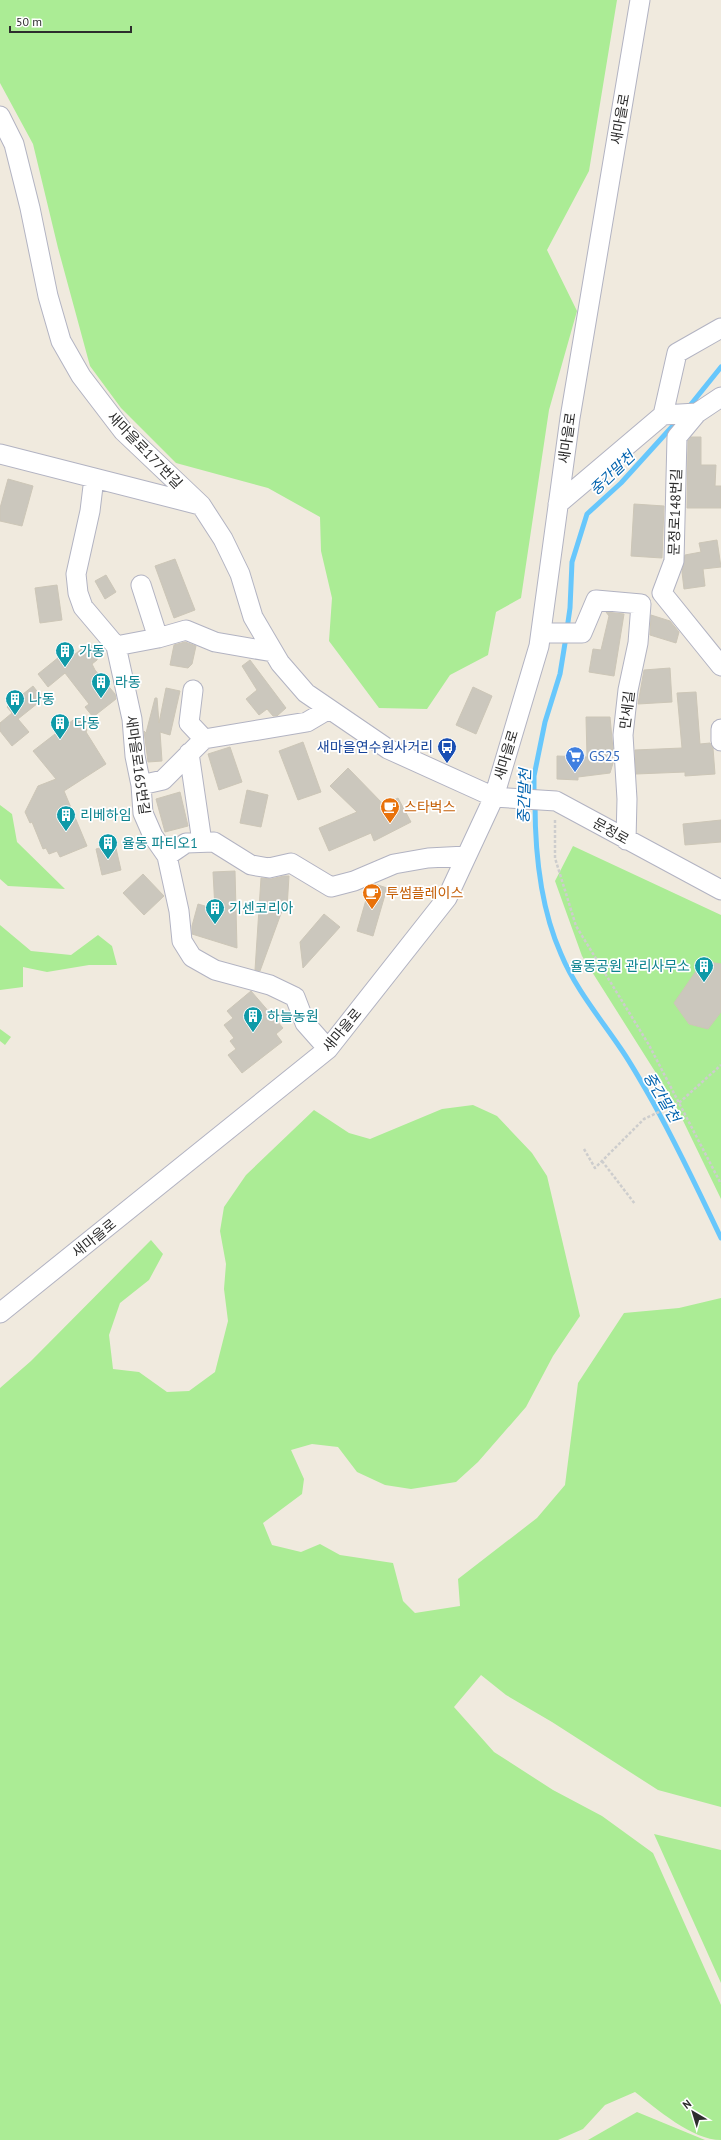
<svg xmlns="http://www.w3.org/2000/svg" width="721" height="2140" font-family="'PT Sans','Noto Sans KR',sans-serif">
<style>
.green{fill:#abec95}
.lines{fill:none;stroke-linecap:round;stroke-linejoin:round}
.stream{stroke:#67c7fc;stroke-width:5}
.building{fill:#cbc7bd;stroke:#ccc6b7}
.minor-casing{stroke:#b2b3c2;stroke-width:21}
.path{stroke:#cdcdcd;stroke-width:2.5;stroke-dasharray:3 2;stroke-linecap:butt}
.minor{stroke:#fff;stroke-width:19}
.labels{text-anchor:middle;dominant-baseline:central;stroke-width:3.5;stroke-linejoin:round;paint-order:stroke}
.street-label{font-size:14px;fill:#2d2d2d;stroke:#fff}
.culture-label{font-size:14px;fill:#0d838f;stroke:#fff;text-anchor:start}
.transit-label{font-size:14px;fill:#164399;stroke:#fff;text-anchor:end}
.shop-label{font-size:14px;fill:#366cbe;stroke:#fff;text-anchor:start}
.food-label{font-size:14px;fill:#c56008;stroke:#fff;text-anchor:start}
.water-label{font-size:15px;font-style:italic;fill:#0062ae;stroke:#fff}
</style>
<rect width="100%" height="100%" fill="#f0eade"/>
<path class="green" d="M 0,0 L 617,0 L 589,171 L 547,250 L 577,311 L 549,410 L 521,598 L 496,612 L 488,655 L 450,675 L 427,709 L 379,708 L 329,641 L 332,598 L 321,551 L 320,517 L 268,488 L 176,463 L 121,408 L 90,366 L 58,248 L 33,144 L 0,83 Z
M 0,805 L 12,814 L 17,842 L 65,889 L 8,886 L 0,879 Z
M 573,846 L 721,915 L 721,1199 L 673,1100 L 582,956 L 555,881 Z
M 0,925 L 31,951 L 71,955 L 98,935 L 112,946 L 117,965 L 89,965 L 47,972 L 23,967 L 23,987 L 0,990 Z
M 0,1029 L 11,1037 L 5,1045 L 0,1041 Z
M 473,1105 L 497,1116 L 532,1153 L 547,1176 L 580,1316 L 553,1356 L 526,1407 L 478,1462 L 456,1482 L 411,1489 L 385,1485 L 357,1472 L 338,1447 L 312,1444 L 291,1450 L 304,1479 L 302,1494 L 263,1523 L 272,1545 L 301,1552 L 320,1544 L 340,1555 L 393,1563 L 403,1601 L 415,1613 L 460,1606 L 458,1579 L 537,1518 L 565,1485 L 578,1383 L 624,1313 L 679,1308 L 721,1298 L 721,1807 L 658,1790 L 552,1722 L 506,1695 L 481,1675 L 454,1707 L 494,1752 L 553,1790 L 602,1816 L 653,1853 L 721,2005 L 721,2140 C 692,2140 657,2109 635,2092 L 605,2105 L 583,2129 L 558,2140 L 0,2140 L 0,1388 L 31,1361 L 151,1240 L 163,1254 L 149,1280 L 120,1303 L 109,1335 L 113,1369 L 139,1372 L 167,1392 L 189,1391 L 215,1372 L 228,1321 L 224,1289 L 226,1264 L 220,1231 L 224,1207 L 246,1175 L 314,1110 L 349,1133 L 370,1139 L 442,1109 Z
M 654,1834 L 721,1850 L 721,1983 Z
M 637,2112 L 705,2140 L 588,2140 Z"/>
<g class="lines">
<path class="stream" d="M 688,408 L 721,367
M 567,629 L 570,608 L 572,562 L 587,514 L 621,483 L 679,419
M 534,795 L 534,776 L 545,722 L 560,674 L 566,637
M 535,803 C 535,854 540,907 561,954 C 575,988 600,1018 621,1049 C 630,1062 638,1076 646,1090 C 674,1138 697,1188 721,1238"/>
</g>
<path class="building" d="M 691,437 L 701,437 L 701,465 L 716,465 L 715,486 L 721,486 L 721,508 L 687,508 L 688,441 Z
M 8,479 L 33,486 L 22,526 L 0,521 L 0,508 Z
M 634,504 L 664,506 L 662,558 L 631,556 Z
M 717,540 L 721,567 L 703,569 L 705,586 L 684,589 L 682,572 L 685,555 L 701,552 L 699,543 Z
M 175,559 L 195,610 L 174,618 L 155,566 Z
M 106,575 L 116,592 L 105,599 L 95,581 Z
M 57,585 L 62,620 L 40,623 L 35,588 Z
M 606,612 L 624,614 L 614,676 L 589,672 L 593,649 L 601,650 L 609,616 Z
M 651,615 L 670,621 L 679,632 L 676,643 L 650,635 Z
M 185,642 L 196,646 L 192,664 L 188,668 L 170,665 L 174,645 Z
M 89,643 L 98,654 L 97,660 L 92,664 L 95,670 L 115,694 L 116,699 L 93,717 L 85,707 L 89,704 L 65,673 L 48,687 L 38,674 L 59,657 L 64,663 Z
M 250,660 L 286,708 L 277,716 L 273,716 L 267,709 L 259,715 L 246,699 L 257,690 L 242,666 Z
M 670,668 L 672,702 L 638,704 L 644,670 Z
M 33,686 L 43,699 L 18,719 L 29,732 L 12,746 L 0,731 L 0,723 L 12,713 L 7,707 Z
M 473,687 L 492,696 L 476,734 L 456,725 Z
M 166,688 L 180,691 L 170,735 L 160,732 L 162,761 L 148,762 L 144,731 L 146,733 L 155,698 L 157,698 L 159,723 Z
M 696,692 L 700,744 L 710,743 L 713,748 L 715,774 L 685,776 L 685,772 L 636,774 L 635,750 L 682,748 L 677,693 Z
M 77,717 L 87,730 L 86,732 L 106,764 L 64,791 L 87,846 L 60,857 L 57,851 L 49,854 L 46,848 L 43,849 L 32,822 L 30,823 L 25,812 L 38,786 L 56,779 L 33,751 Z
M 586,717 L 610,717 L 614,760 L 610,773 L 578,777 L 578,780 L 557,779 L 557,756 L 587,757 Z
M 303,742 L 321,792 L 298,800 L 279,751 Z
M 230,747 L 242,782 L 219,790 L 208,754 Z
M 348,768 L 384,805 L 398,798 L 411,822 L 374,841 L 371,833 L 329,851 L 319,828 L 357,812 L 330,786 Z
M 247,790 L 268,795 L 261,827 L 240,823 Z
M 180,792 L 188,826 L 165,832 L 156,799 Z
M 721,820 L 721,842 L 685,845 L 683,824 Z
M 115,844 L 121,870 L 102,875 L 96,849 Z
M 235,871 L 237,948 L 192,934 L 192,926 L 198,904 L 215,909 L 213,872 Z
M 143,874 L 164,896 L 144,915 L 123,893 Z
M 284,876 L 289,876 L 287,908 L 283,908 L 260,971 L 255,970 L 261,878 L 271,879 Z
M 375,884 L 387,888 L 373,936 L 357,931 L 370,886 Z
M 324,914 L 340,927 L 303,968 L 300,942 Z
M 703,961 L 721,964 L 721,1012 L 708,1029 L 689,1024 L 674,1003 Z
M 251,991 L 283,1028 L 276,1034 L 282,1042 L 242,1073 L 228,1055 L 236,1049 L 230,1041 L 234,1038 L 224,1025 L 233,1018 L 227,1011 Z"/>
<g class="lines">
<g class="minor-casing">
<path id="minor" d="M 0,116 L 14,144 L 30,208 L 48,296 L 61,341 L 81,376 L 123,431 L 201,505 L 223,539 L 240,574 L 253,617 L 280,663 L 306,693 L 388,749 L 494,797 L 556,801 L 721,890
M 721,397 L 697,413 L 677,437 L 674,561 L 662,593 L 721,666
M 663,415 L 677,353 L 721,328
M 0,454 L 200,505
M 94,478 L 90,511 L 76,574 L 78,593 L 83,607 L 116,646 L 132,719 L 135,756 L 141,785 L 143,813 L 153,836 L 167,856 L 179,911 L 182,941 L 192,957 L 215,970 L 270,985 L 295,997 L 305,1023 L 328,1049
M 558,504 L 663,415 L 697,413
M 141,585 L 158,638
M 541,633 L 582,633 L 596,600 L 641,604
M 116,646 L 158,638 L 186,630 L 215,642 L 273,652
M 193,690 L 189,723 L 204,739
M 721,729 L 721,741
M 189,753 L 202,842
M 141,785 L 163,780 L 204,739 L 307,722 L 329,709
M 626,840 L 627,799 L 623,735 L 628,690 L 638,643 L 641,604
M 167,856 L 186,843 L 214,842 L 251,865 L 269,868 L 291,863 L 331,887 L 354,881 L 394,864 L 428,858 L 466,856
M 0,1313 L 328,1049 L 447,898 L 494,797 L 539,646 L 570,418 L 640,0"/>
</g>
<path class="path" d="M 555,820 L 555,858 L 576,926 L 649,1045 L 721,1184
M 584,1149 L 595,1168 L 644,1119 L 680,1102 L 721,1065
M 602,1161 L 635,1204"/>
<use href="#minor" class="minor"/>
</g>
<defs>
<g id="building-pin" transform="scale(1)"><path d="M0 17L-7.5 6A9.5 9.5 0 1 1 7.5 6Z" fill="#0f9aa8" stroke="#fff"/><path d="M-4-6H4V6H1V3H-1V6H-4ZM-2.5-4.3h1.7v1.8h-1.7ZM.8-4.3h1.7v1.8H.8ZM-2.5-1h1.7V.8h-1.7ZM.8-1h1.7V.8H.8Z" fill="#fff"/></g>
<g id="bus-pin" transform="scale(1)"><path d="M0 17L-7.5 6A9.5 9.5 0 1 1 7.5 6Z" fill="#1a4fb4" stroke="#fff"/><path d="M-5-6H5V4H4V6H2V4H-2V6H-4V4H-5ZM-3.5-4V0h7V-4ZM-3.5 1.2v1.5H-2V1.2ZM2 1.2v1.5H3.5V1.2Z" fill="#fff"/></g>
<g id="supermarket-pin" transform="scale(1)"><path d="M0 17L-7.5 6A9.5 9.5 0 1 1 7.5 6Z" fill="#3f7fe0" stroke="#fff"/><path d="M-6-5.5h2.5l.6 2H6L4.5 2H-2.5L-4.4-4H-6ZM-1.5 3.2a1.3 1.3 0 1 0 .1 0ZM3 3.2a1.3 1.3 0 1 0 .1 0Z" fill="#fff"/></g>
<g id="cafe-pin" transform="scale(1)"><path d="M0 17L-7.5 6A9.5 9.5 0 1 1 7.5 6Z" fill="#e8710a" stroke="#fff"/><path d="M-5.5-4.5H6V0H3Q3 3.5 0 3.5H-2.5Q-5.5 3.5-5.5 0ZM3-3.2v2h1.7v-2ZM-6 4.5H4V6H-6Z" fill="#fff"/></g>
</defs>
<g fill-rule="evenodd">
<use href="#building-pin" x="65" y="651"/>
<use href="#building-pin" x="101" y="682"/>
<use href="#building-pin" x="15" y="699"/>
<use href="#building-pin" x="60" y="723"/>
<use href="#bus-pin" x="447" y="747"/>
<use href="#supermarket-pin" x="575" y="756"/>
<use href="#cafe-pin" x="390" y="807"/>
<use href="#building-pin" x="66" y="815"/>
<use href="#building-pin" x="108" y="843"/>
<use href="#cafe-pin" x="372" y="893"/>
<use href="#building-pin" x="215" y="908"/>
<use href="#building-pin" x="704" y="966"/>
<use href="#building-pin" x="253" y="1016"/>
</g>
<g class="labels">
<g class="street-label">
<text transform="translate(620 119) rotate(-80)">새마을로</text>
<text transform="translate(567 438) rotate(-82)">새마을로</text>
<text transform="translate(145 450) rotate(46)">새마을로177번길</text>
<text transform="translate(675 512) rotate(-88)">문정로148번길</text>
<text transform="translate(627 710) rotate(-83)">만세길</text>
<text transform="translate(506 755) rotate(-73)">새마을로</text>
<text transform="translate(138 765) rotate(82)">새마을로165번길</text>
<text transform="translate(611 831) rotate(29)">문정로</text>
<text transform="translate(342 1030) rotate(-50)">새마을로</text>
<text transform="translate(94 1238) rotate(-39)">새마을로</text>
</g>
<g class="culture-label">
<text x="79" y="651">가동</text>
<text x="115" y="682">라동</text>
<text x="29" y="699">나동</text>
<text x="74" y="723">다동</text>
<text x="80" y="815">리베하임</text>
<text x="122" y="843">율동 파티오1</text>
<text x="229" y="908">기센코리아</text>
<text x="690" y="966" text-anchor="end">율동공원 관리사무소</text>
<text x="267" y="1016">하늘농원</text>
</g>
<g class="transit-label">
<text x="433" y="747">새마을연수원사거리</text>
</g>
<g class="shop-label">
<text x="589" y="756">GS25</text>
</g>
<g class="food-label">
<text x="404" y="807">스타벅스</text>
<text x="386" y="893">투썸플레이스</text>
</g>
<g class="water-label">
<text transform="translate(612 473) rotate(-44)">중간말천</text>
<text transform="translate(524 796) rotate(-88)">중간말천</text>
<text transform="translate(662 1097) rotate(59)">중간말천</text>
</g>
</g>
<g transform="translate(693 2112) rotate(322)" stroke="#ffffff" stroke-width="3" paint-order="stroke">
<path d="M0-3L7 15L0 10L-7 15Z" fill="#2d2d2d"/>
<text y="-6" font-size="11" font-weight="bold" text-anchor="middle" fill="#2d2d2d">N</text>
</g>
<path d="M10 26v6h121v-6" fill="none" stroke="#2d2d2d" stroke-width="2"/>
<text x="16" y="26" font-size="12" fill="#2d2d2d" stroke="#ffffff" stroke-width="3" paint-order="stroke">50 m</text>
</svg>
